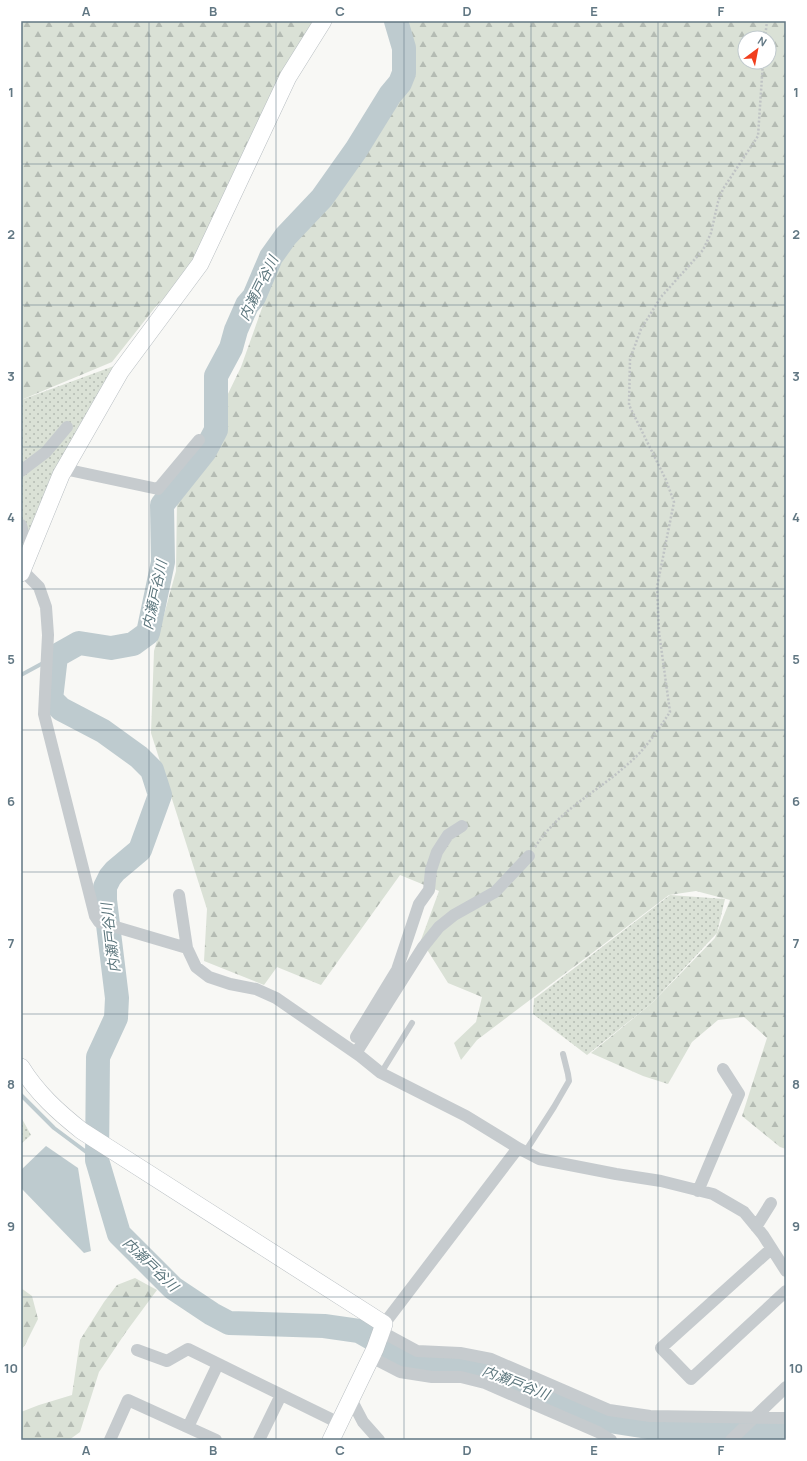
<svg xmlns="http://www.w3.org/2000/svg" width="807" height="1461" font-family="Manrope,'Noto Sans JP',sans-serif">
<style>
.grass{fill:url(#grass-dots)}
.forest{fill:url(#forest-firs);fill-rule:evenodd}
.water{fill:#becbcf}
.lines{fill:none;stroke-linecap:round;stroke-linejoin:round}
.stream{stroke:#becbcf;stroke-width:4}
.river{stroke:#becbcf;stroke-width:24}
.secondary-casing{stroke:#b8bec2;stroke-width:18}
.path{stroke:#bfc3c4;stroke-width:2.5;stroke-dasharray:2 2;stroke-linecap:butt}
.lane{stroke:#c6cbce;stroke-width:6}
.street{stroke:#c6cbce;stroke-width:12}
.secondary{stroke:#fff;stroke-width:17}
.grid{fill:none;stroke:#617783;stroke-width:1;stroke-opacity:0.55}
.labels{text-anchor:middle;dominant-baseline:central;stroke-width:4;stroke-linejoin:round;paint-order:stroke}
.water-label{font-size:14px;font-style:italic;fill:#5c767d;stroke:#fff}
.neatline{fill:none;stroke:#617783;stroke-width:1.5}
.grid-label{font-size:13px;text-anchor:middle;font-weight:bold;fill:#617783}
</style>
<defs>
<pattern id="grass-dots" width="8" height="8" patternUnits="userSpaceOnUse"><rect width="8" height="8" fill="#dae1d6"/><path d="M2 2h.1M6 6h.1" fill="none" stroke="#b4bbb3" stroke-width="1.8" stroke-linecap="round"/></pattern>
<pattern id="forest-firs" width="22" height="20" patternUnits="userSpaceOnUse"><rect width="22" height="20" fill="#dae1d6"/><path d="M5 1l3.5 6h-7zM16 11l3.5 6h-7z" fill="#b4bbb3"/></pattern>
</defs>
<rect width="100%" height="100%" fill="#f8f8f5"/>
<path class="grass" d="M 114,366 L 21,558 L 21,400 Z
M 670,895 L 725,899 L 717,933 L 652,1003 L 587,1055 L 533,1014 L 534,999 Z
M 21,1117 L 31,1135 L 21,1144 Z"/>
<path class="forest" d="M 21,21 L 327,21 L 261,147 L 192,271 L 157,305 L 112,362 L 21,400 Z
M 412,21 L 786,21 L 786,1149 L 780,1147 L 742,1116 L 767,1038 L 744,1017 L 718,1020 L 692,1042 L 668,1084 L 643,1076 L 591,1053 L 652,1003 L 715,938 L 730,900 L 696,891 L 669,895 L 477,1040 L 461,1060 L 454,1043 L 476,1022 L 482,997 L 448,983 L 421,940 L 439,891 L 400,875 L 321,985 L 277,967 L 264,985 L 204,961 L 207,909 L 151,733 L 154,651 L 176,571 L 177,499 L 241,367 L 282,252 L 364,142 L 404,86 L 405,36 L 409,23 ZM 745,38 L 769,38 L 769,62 L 745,62 Z
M 135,1278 L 157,1290 L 126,1332 L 99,1372 L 80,1432 L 69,1440 L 21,1440 L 21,1412 L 39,1405 L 72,1395 L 80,1340 L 104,1302 L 117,1285 Z
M 21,1288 L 32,1296 L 38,1319 L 25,1345 L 21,1350 Z"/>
<path class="water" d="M 46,1146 L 78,1168 L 91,1251 L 84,1253 L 21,1188 L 21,1170 Z"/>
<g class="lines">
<path class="stream" d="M 21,675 L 56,656
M 21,1095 L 54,1128 L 97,1160"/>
<path class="river" d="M 396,21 L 404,48 L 404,73 L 400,83 L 390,95 L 356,150 L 322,198 L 286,236 L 271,257 L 254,297 L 247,305 L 236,330 L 231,348 L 216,376 L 216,430 L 205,451 L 162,505 L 163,562 L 148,633 L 133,644 L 111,648 L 79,643 L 56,656 L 51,699 L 61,709 L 103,731 L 139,757 L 152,770 L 160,795 L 140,850 L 115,871 L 110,877 L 105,887 L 105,900 L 117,998 L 116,1018 L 98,1057 L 97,1160 L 119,1234 L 173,1288 L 212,1314 L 229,1323 L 324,1326 L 359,1331 L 403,1356 L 427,1364 L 474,1366 L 514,1379 L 609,1421 L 654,1428 L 786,1430"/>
<g class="secondary-casing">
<path id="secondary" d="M 21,573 L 61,475 L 120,372 L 200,264 L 288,77 L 323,21
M 21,1067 C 37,1093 58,1112 82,1131 L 384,1324 L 375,1349 L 331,1440"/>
</g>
<path class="path" d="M 765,38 L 767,21
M 535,847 C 560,809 596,793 628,764 C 645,750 658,730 670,712 L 659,632 L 657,587 L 674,502 L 666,480 L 629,405 L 630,359 L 641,329 L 661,297 L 703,250 L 711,233 L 718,202 L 723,189 L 758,136 L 763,62"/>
<path class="lane" d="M 381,1073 L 412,1023
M 525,1152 L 554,1107 L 569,1081 L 568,1074 L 563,1054"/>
<path class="street" d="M 64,469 L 158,489 L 199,440
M 21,471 L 46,452 L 67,427
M 21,525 L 23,533 L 32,545
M 22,570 L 39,587 L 46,607 L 48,635 L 44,714 L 95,916 L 99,922 L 187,948
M 179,895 L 187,948 L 196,967 L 209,977 L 230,984 L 256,989 L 276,998 L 360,1056 L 381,1073 L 466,1116 L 518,1148 L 539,1159 L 616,1174 L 661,1181 L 713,1194 L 744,1212 L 763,1235 L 786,1271
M 356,1037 L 397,970 L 419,904 L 429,890 L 431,870 L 437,852 L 448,835 L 462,826
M 356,1053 L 423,947 L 439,927 L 454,915 L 495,892 L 529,856
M 698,1191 L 739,1094 L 723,1069
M 756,1227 L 771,1203
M 771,1249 L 661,1348 L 691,1379 L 786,1291
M 384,1324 L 518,1148
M 382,1332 L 417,1351 L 460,1353 L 491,1359 L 609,1410 L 650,1416 L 786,1418
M 137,1350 L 167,1361 L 188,1349 L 339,1423
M 371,1357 L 400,1372 L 432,1377 L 461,1377 L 485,1383 L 598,1432 L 611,1440
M 351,1399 L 363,1422 L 379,1440
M 188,1427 L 218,1364
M 110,1440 L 128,1400 L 216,1440
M 259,1440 L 281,1395
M 731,1440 L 786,1387"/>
<use href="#secondary" class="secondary"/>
</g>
<path class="grid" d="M 149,21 L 149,1440M 276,21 L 276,1440M 404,21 L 404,1440M 531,21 L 531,1440M 658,21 L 658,1440M 21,164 L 786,164M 21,305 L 786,305M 21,447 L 786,447M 21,589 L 786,589M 21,730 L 786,730M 21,872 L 786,872M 21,1014 L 786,1014M 21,1156 L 786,1156M 21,1297 L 786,1297"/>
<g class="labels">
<g class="water-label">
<text transform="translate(258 288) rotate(-64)">内瀬戸谷川</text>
<text transform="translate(154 595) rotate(-78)">内瀬戸谷川</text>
<text transform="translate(110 938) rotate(-97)">内瀬戸谷川</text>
<text transform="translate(151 1264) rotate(44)">内瀬戸谷川</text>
<text transform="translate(516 1382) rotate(21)">内瀬戸谷川</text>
</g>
</g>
<rect width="807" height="1461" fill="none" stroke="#ffffff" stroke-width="44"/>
<g transform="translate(757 50) rotate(32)"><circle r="19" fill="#ffffff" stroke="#c0c9cd"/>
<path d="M0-3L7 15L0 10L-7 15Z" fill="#f13e1d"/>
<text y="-6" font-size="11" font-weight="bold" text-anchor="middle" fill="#617783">N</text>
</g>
<rect x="22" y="22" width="763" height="1417" class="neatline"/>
<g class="grid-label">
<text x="86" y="16">A</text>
<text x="213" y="16">B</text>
<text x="340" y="16">C</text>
<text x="467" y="16">D</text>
<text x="594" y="16">E</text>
<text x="721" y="16">F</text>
<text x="11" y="97">1</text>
<text x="796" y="97">1</text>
<text x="11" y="239">2</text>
<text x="796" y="239">2</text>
<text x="11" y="381">3</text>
<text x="796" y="381">3</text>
<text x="11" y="522">4</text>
<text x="796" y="522">4</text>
<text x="11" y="664">5</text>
<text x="796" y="664">5</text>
<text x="11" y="806">6</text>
<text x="796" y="806">6</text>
<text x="11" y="948">7</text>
<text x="796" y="948">7</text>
<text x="11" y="1089">8</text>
<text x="796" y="1089">8</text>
<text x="11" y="1231">9</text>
<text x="796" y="1231">9</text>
<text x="11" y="1373">10</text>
<text x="796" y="1373">10</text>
<text x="86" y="1455">A</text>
<text x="213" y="1455">B</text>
<text x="340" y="1455">C</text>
<text x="467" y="1455">D</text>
<text x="594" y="1455">E</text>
<text x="721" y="1455">F</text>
</g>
</svg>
